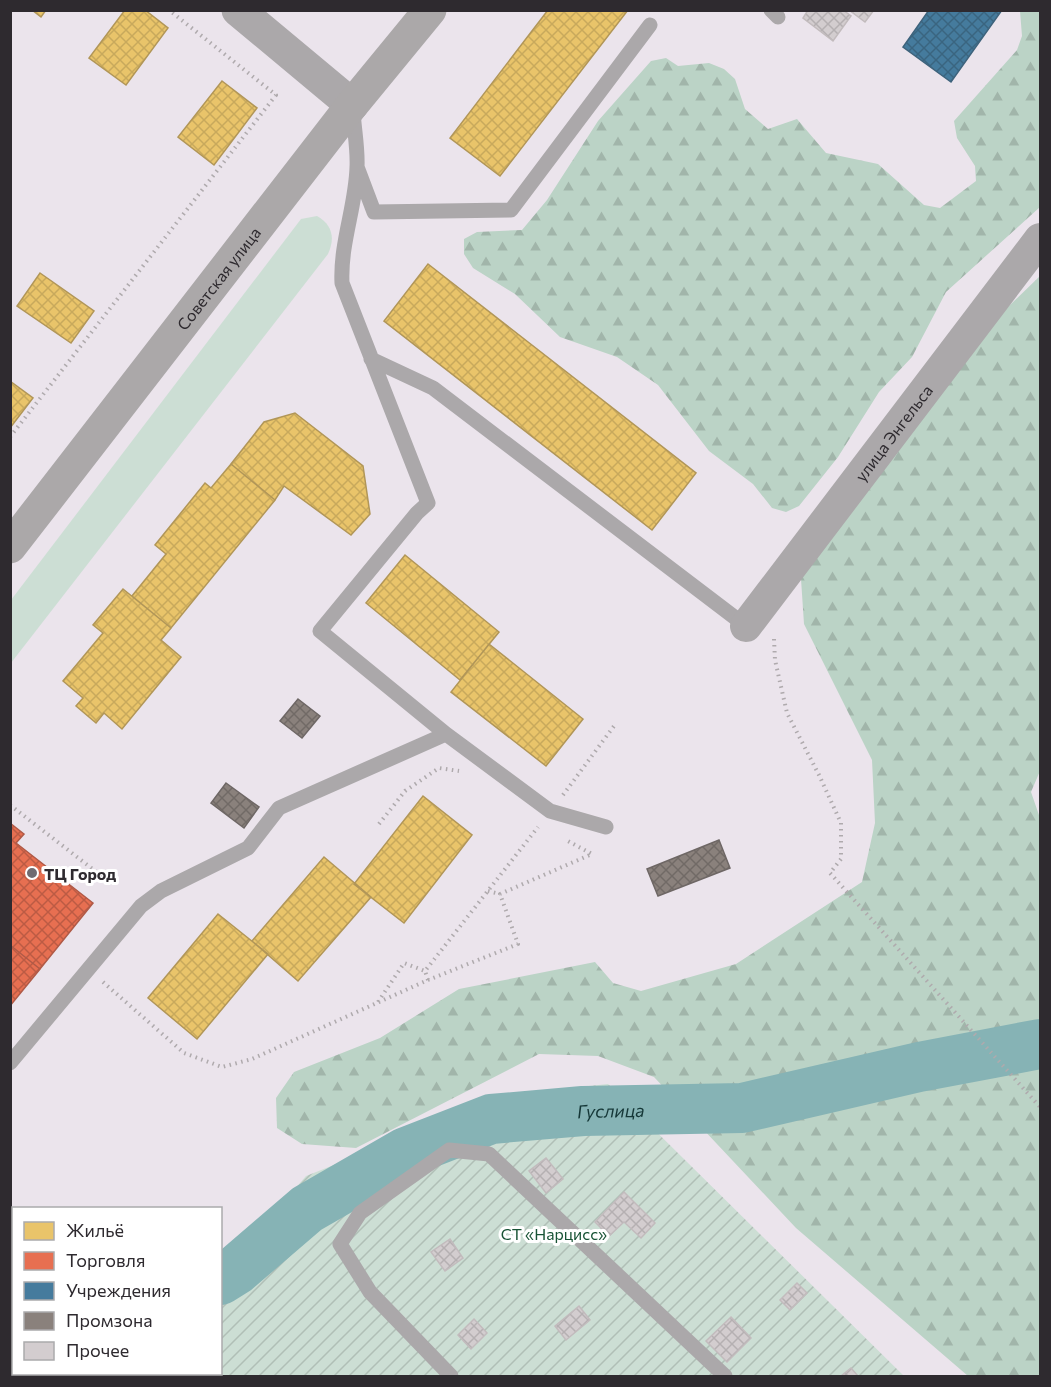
<svg xmlns="http://www.w3.org/2000/svg" width="1051" height="1387" font-family="Commissioner,sans-serif">
<style>
.grass{fill:#ccded4}
.forest{fill:url(#forest-firs)}
.garden{fill:url(#garden-furrows)}
.homes{fill:url(#homes-cross-hatch);stroke:#b19658;stroke-width:1.5}
.shops{fill:url(#shops-cross-hatch);stroke:#b05a47;stroke-width:1.5}
.public{fill:url(#public-cross-hatch);stroke:#3e637c;stroke-width:1.5}
.industry{fill:url(#industry-cross-hatch);stroke:#6e6765;stroke-width:1.5}
.lines{fill:none;stroke-linecap:round;stroke-linejoin:round}
.river{stroke:#86b3b5;stroke-width:50}
.building{fill:url(#building-cross-hatch);stroke:#c2bbbd;stroke-width:1.5}
.path{stroke:#afaaad;stroke-width:4;stroke-dasharray:1.5 4.5;stroke-linecap:butt}
.service{stroke:#aba8aa;stroke-width:15}
.minor{stroke:#aba8aa;stroke-width:32}
.tertiary{stroke:#aba8aa;stroke-width:33}
.secondary{stroke:#aba8a9;stroke-width:33}
.poi-dot{fill:#706b71;stroke:#fff;stroke-width:2}
.labels{text-anchor:middle;dominant-baseline:central;stroke-width:6;stroke-linejoin:round;paint-order:stroke}
.street-label{font-size:16px;fill:#2e2a2f;stroke:#fff}
.poi-label{font-size:16px;font-weight:bold;fill:#2e2a2f;stroke:#fff;text-anchor:start}
.park-label{font-size:16px;fill:#185335;stroke:#fff}
.water-label{font-size:18px;font-style:italic;fill:#153737;stroke:#fff}
</style>
<defs>
<pattern id="forest-firs" width="22" height="20" patternUnits="userSpaceOnUse" patternTransform="scale(1.5)"><rect width="22" height="20" fill="#bbd3c6"/><path d="M5 1l3.5 6h-7zM16 11l3.5 6h-7z" fill="#a1b5aa"/></pattern>
<pattern id="garden-furrows" width="10" height="10" patternUnits="userSpaceOnUse" patternTransform="scale(1.5)"><rect width="10" height="10" fill="#ccded4"/><path d="M-1 1l2-2M0 10L10 0M9 11l2-2" fill="none" stroke="#b0bfb6"/></pattern>
<pattern id="homes-cross-hatch" width="8" height="8" patternUnits="userSpaceOnUse" patternTransform="scale(1.5)"><rect width="8" height="8" fill="#e9c46a"/><path d="M0 0l8 8M0 8l8-8" fill="none" stroke="#c8a95c"/></pattern>
<pattern id="shops-cross-hatch" width="8" height="8" patternUnits="userSpaceOnUse" patternTransform="scale(1.5)"><rect width="8" height="8" fill="#e76f51"/><path d="M0 0l8 8M0 8l8-8" fill="none" stroke="#bc5b44"/></pattern>
<pattern id="public-cross-hatch" width="8" height="8" patternUnits="userSpaceOnUse" patternTransform="scale(1.5)"><rect width="8" height="8" fill="#457b9d"/><path d="M0 0l8 8M0 8l8-8" fill="none" stroke="#3a6580"/></pattern>
<pattern id="industry-cross-hatch" width="8" height="8" patternUnits="userSpaceOnUse" patternTransform="scale(1.5)"><rect width="8" height="8" fill="#8a817c"/><path d="M0 0l8 8M0 8l8-8" fill="none" stroke="#716a66"/></pattern>
<pattern id="building-cross-hatch" width="8" height="8" patternUnits="userSpaceOnUse" patternTransform="scale(1.5)"><rect width="8" height="8" fill="#d3cdcf"/><path d="M0 0l8 8M0 8l8-8" fill="none" stroke="#b5b0b2"/></pattern>
</defs>
<rect width="100%" height="100%" fill="#ebe4ec"/>
<path class="grass" d="M 317,216 C 333,225 335,239 328,254 L 11,663 L 11,600 L 301,219 Z"/>
<path class="forest" d="M 1020,11 L 1040,11 L 1040,207 L 946,292 L 912,357 L 879,392 L 838,457 L 799,506 L 786,512 L 772,508 L 753,484 L 709,451 L 658,385 L 617,357 L 560,337 L 515,294 L 473,268 L 464,254 L 464,239 L 477,232 L 522,230 L 547,200 L 598,121 L 651,61 L 666,58 L 678,66 L 709,63 L 724,69 L 735,79 L 745,109 L 768,129 L 797,119 L 826,153 L 878,164 L 924,205 L 940,208 L 976,181 L 975,166 L 957,138 L 954,121 L 1017,50 L 1022,36 Z
M 1040,276 L 1040,771 L 1031,792 L 1040,818 L 1040,1376 L 968,1376 L 796,1228 L 654,1077 L 598,1056 L 539,1054 L 356,1148 L 302,1144 L 277,1128 L 276,1098 L 294,1072 L 380,1038 L 459,989 L 595,962 L 613,983 L 641,991 L 736,964 L 862,882 L 875,823 L 872,760 L 804,624 L 800,564 L 902,409 Z"/>
<path class="garden" d="M 608,1084 L 904,1376 L 100,1376 L 97,1374 L 220,1374 L 221,1251 L 273,1214 L 306,1176 L 513,1094 Z"/>
<path class="homes" d="M 32,10 L 46,10 L 41,17 Z
M 125,10 L 145,10 L 168,28 L 126,85 L 89,58 Z
M 548,10 L 628,10 L 500,176 L 450,138 Z
M 222,81 L 257,108 L 214,165 L 178,137 Z
M 428,264 L 696,473 L 652,530 L 384,321 Z
M 40,273 L 94,311 L 71,343 L 17,306 Z
M 10,381 L 33,398 L 10,428 Z
M 295,413 L 363,466 L 370,514 L 351,535 L 284,486 L 275,500 L 231,464 L 264,422 Z
M 231,464 L 275,500 L 171,628 L 132,596 L 166,554 L 155,545 L 205,483 L 211,488 Z
M 405,555 L 499,632 L 460,680 L 366,603 Z
M 123,589 L 171,628 L 161,640 L 181,657 L 122,729 L 104,713 L 96,723 L 76,706 L 83,698 L 63,681 L 103,633 L 93,625 Z
M 489,644 L 583,719 L 546,766 L 451,692 Z
M 423,796 L 472,835 L 404,923 L 354,884 Z
M 324,857 L 371,897 L 298,981 L 252,941 Z
M 218,914 L 268,954 L 197,1039 L 148,998 Z"/>
<path class="shops" d="M 10,823 L 24,834 L 16,843 L 93,903 L 40,969 L 10,945 Z
M 10,945 L 40,969 L 10,1006 Z"/>
<path class="public" d="M 929,10 L 1002,10 L 951,82 L 903,47 Z"/>
<path class="industry" d="M 298,699 L 320,716 L 302,738 L 280,721 Z
M 226,783 L 259,807 L 244,828 L 211,803 Z
M 719,840 L 730,868 L 658,896 L 647,869 Z"/>
<g class="lines">
<g class="river">
<path id="s1" d="M 220,1280 L 236,1270 L 307,1209 L 406,1152 L 491,1119 L 583,1111 L 742,1108 L 919,1067 L 1040,1044"/>
<path d="M 73,1376 L 78,1374"/>
</g>
</g>
<path class="building" d="M 808,10 L 843,10 L 851,16 L 833,41 L 803,18 Z
M 849,10 L 874,10 L 865,22 Z
M 546,1158 L 563,1179 L 546,1193 L 529,1171 Z
M 624,1192 L 655,1223 L 641,1238 L 624,1222 L 609,1236 L 595,1222 Z
M 450,1239 L 463,1258 L 445,1271 L 431,1252 Z
M 797,1283 L 807,1293 L 790,1310 L 780,1300 Z
M 579,1306 L 590,1320 L 566,1340 L 555,1326 Z
M 731,1317 L 751,1338 L 727,1362 L 706,1341 Z
M 474,1319 L 487,1333 L 471,1349 L 458,1335 Z
M 851,1368 L 858,1376 L 841,1376 Z"/>
<g class="lines">
<path class="path" d="M 10,437 L 276,95 L 169,10
M 774,639 L 775,660 L 787,713 L 819,775 L 841,823 L 841,859 L 830,873 L 1040,1107
M 563,795 L 614,726
M 10,805 L 108,881
M 379,824 L 405,791 L 439,768 L 459,771
M 488,891 L 500,894
M 428,980 L 425,971 L 538,827
M 103,982 L 184,1053 L 222,1067 L 252,1059 L 428,980 L 518,944 L 500,894 L 592,854 L 566,840
M 378,1002 L 404,963 L 425,971"/>
<path class="service" d="M 771,10 L 778,17
M 357,167 L 374,212 L 511,210 L 650,25
M 371,359 L 433,388 L 746,626
M 446,734 L 550,811 L 606,827
M 10,1063 L 141,906 L 161,891 L 248,848 L 279,808 L 446,734 L 320,631 L 417,513 L 428,503 L 342,283 C 340,243 356,206 357,167 C 358,149 354,129 353,111
M 451,1376 L 370,1292 L 340,1244 L 360,1213 L 449,1150 L 489,1154 L 725,1376"/>
<path class="minor" id="s2" d="M 746,626 L 1040,239"/>
<path class="tertiary" d="M 238,10 L 352,105
M 10,1347 L 14,1350
M 35,1374 L 38,1376"/>
<path class="secondary" id="s3" d="M 10,547 L 352,105 L 430,10"/>
</g>
<circle class="poi-dot" cx="32" cy="873" r="6"/>
<g class="labels">
<g class="street-label">
<text stroke="none"><textPath href="#s3" startOffset="340">Советская улица</textPath></text>
<text stroke="none"><textPath href="#s2" startOffset="243">улица Энгельса</textPath></text>
</g>
<g class="poi-label">
<text x="44" y="873">ТЦ Город</text>
</g>
<g class="park-label">
<text x="554" y="1233">СТ «Нарцисс»</text>
</g>
<g class="water-label">
<text stroke="none"><textPath href="#s1" startOffset="438">Гуслица</textPath></text>
</g>
</g>
<rect width="1051" height="1387" fill="none" stroke="#2e2a2f" stroke-width="24"/>
<rect x="12" y="1207" width="210" height="168" fill="#ffffff" stroke="#abaaac" stroke-width="1.5"/>
<rect x="24" y="1222" width="30" height="18" fill="#e9c46a" stroke="#abaaac" stroke-width="1.5"/>
<text x="66" y="1237" font-size="18" fill="#2e2a2f">Жильё</text>
<rect x="24" y="1252" width="30" height="18" fill="#e76f51" stroke="#abaaac" stroke-width="1.5"/>
<text x="66" y="1267" font-size="18" fill="#2e2a2f">Торговля</text>
<rect x="24" y="1282" width="30" height="18" fill="#457b9d" stroke="#abaaac" stroke-width="1.5"/>
<text x="66" y="1297" font-size="18" fill="#2e2a2f">Учреждения</text>
<rect x="24" y="1312" width="30" height="18" fill="#8a817c" stroke="#abaaac" stroke-width="1.5"/>
<text x="66" y="1327" font-size="18" fill="#2e2a2f">Промзона</text>
<rect x="24" y="1342" width="30" height="18" fill="#d3cdcf" stroke="#abaaac" stroke-width="1.5"/>
<text x="66" y="1357" font-size="18" fill="#2e2a2f">Прочее</text>
</svg>
